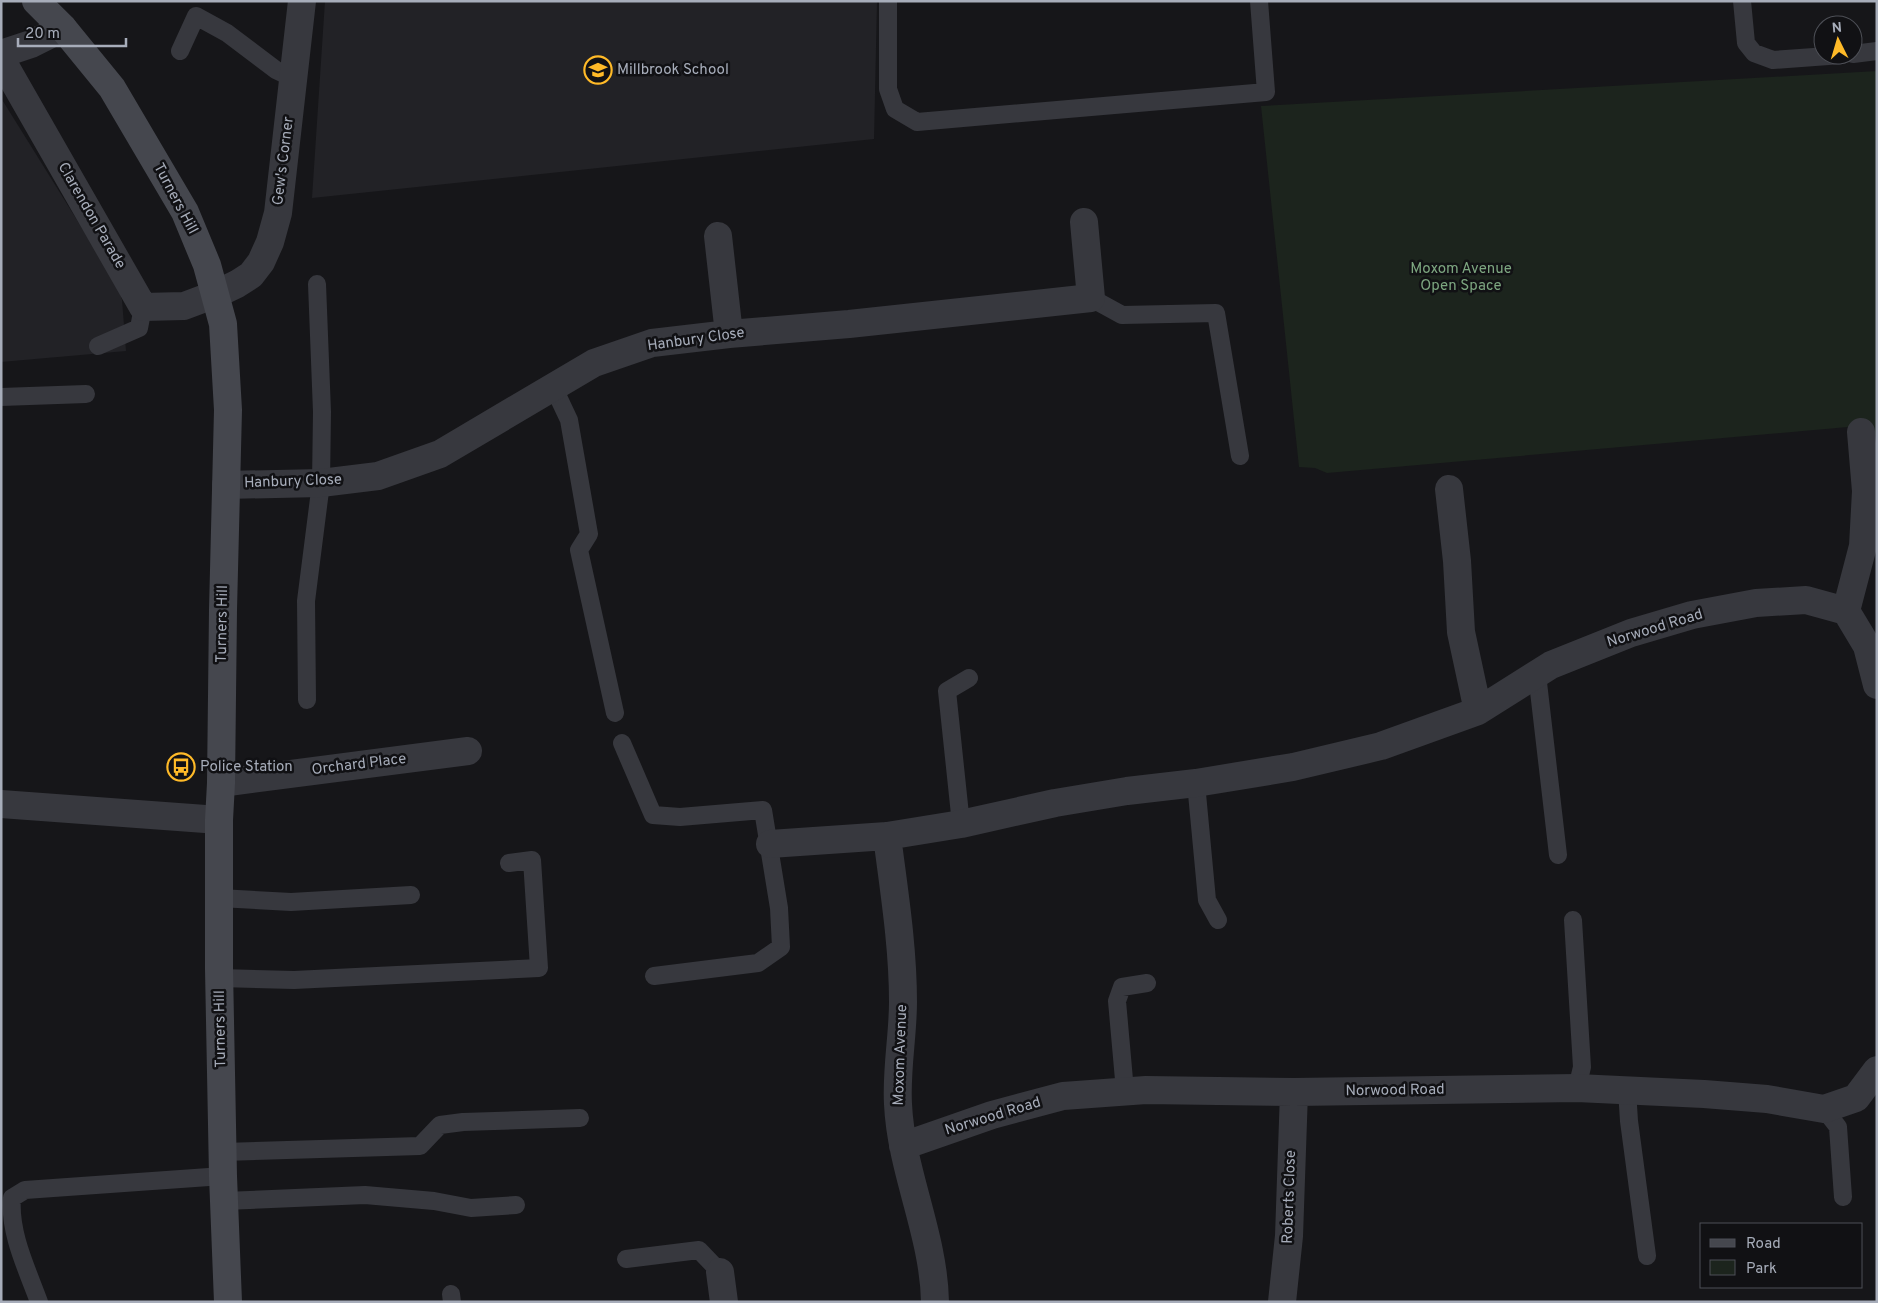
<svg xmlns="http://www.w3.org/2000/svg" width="1878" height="1303" font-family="Overpass,sans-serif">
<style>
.built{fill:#222226}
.green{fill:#1c241d}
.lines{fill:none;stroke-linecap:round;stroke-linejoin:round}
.lane{stroke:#37383e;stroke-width:18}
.street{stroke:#37383e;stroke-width:28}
.secondary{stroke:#45474e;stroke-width:28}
.labels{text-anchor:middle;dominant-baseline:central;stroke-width:5;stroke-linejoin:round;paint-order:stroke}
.poi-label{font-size:15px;fill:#a7adba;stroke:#111114;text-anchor:start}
.street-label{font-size:15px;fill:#a7adba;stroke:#111114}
.park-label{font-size:15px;fill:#7da680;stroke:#111114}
</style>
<rect width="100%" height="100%" fill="#161619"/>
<path class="built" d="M 325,1 L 877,1 L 874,139 L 312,198 Z
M 1,98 L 118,286 L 122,300 L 126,351 L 1,362 Z"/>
<path class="green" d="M 1877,71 L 1877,438 L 1870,425 L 1327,473 L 1315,468 L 1299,467 L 1261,106 Z"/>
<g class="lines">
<path class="lane" d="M 888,1 L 888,89 L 895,109 L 917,122 L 1266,92 L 1259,1
M 1742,1 L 1746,43 L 1754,53 L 1773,60 L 1842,55
M 180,51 L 196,16 L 227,33 L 276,70 L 293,78
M 1853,54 L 1877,51
M 1091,298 L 1122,315 L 1216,313 L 1240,456
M 98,346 L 139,328 L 143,307
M 553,386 L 569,420 L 589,534 L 579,550 L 615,713
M 1,397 L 86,394
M 1537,674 L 1558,855
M 307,700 L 306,601 L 321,483 L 322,412 L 317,284
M 622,743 L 653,815 L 680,817 L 763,810 L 779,908 L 781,947 L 758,963 L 654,976
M 1196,783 L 1207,900 L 1218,920
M 961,824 L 947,691 L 969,678
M 219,898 L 291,902 L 411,895
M 1573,920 L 1582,1067 L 1577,1088
M 220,978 L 294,980 L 539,968 L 532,860 L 509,863
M 1627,1090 L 1629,1121 L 1647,1256
M 1125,1091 L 1117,1001 L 1122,987 L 1147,983
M 1824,1109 L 1838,1127 L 1843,1197
M 223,1152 L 420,1146 L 440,1125 L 463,1122 L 580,1118
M 224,1201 L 365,1195 L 434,1201 L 471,1208 L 516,1205
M 626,1259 L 699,1250 L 720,1272
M 451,1294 L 452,1302
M 39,1302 C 27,1269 9,1233 12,1198 L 25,1190 L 223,1176"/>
<path class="street" d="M 1,54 L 31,44 L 63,28
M 1,59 L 143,307 L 184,306 L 216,294 L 237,284 L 251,275 L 261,262 L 270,242 L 278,213 L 302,1
M 718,236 L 729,334
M 226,485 L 321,483 L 378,476 L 440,454 L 594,363 L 652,343 L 729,334 L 849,324 L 1091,298 L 1084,222
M 1449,489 L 1457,561 L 1461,632 L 1478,711
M 1846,611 L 1863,546 L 1866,491 L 1861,432
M 221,783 L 468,751
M 1,804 L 219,820
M 887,836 C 894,891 903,946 903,1002 C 903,1036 896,1070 898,1104 C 901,1171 934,1235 935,1302
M 770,844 L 887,836 L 961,824 L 1055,803 L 1127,791 L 1196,783 L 1293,767 L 1381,746 L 1478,711 L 1551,665 L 1631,633 L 1692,615 L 1756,603 L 1806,600 L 1846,611 L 1867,646 L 1877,685
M 903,1146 L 992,1115 L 1063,1096 L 1146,1090 L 1294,1092 L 1577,1088 L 1704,1094 L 1767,1099 L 1824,1109 L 1856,1098 L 1877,1070
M 720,1272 L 724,1302
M 1282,1302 L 1289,1236 L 1294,1092"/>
<path class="secondary" d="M 36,1 L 63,28 L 112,88 L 185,212 L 207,265 L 223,324 L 228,410 L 223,610 L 221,783 L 219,820 L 219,969 L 223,1176 L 228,1302"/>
</g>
<defs>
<g id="school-ring" transform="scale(1.4375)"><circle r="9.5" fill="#111114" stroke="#ffba28" stroke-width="1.5"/><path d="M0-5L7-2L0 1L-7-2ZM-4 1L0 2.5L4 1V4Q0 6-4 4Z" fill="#ffba28"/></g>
<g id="bus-ring" transform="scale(1.4375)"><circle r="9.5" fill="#111114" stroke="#ffba28" stroke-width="1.5"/><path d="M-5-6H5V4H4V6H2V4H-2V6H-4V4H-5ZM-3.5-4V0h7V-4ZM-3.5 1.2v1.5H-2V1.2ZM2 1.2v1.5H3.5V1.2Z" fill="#ffba28"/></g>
</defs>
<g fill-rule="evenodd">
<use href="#school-ring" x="598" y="70"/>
<use href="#bus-ring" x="181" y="767"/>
</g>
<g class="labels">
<g class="poi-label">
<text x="617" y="70">Millbrook School</text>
<text x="200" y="767">Police Station</text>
</g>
<g class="street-label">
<text transform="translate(284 161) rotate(-83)">Gew's Corner</text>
<text transform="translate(175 199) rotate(62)">Turners Hill</text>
<text transform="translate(91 216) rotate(60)">Clarendon Parade</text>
<text transform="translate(696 340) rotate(-8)">Hanbury Close</text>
<text transform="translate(293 482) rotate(-2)">Hanbury Close</text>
<text transform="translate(223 624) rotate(-89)">Turners Hill</text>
<text transform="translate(1655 629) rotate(-17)">Norwood Road</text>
<text transform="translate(359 765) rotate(-7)">Orchard Place</text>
<text transform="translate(221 1029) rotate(-91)">Turners Hill</text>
<text transform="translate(901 1055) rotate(-88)">Moxom Avenue</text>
<text transform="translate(1395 1091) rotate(-1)">Norwood Road</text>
<text transform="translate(993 1117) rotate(-17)">Norwood Road</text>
<text transform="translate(1290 1197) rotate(-88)">Roberts Close</text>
</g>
<g class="park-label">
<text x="1461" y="269">Moxom Avenue<tspan x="1461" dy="17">Open Space</tspan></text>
</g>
</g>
<rect width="1878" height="1303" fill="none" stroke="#a7adba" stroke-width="5"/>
<rect x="1700" y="1223" width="162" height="65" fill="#111114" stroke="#4d4f56"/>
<rect x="1710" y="1239" width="25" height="8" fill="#45474e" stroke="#4d4f56"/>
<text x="1746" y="1248" font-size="15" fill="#a7adba">Road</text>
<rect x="1710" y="1260" width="25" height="15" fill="#1c241d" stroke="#4d4f56"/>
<text x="1746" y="1273" font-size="15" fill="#a7adba">Park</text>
<g transform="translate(1838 40) rotate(355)"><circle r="24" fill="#111114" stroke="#4d4f56"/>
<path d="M0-4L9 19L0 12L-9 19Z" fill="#ffba28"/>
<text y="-8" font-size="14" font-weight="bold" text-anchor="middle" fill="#a7adba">N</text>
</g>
<path d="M18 38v8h108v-8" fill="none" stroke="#a7adba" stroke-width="2.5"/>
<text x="25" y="38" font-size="15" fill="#a7adba" stroke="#111114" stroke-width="4" paint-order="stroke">20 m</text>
</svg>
